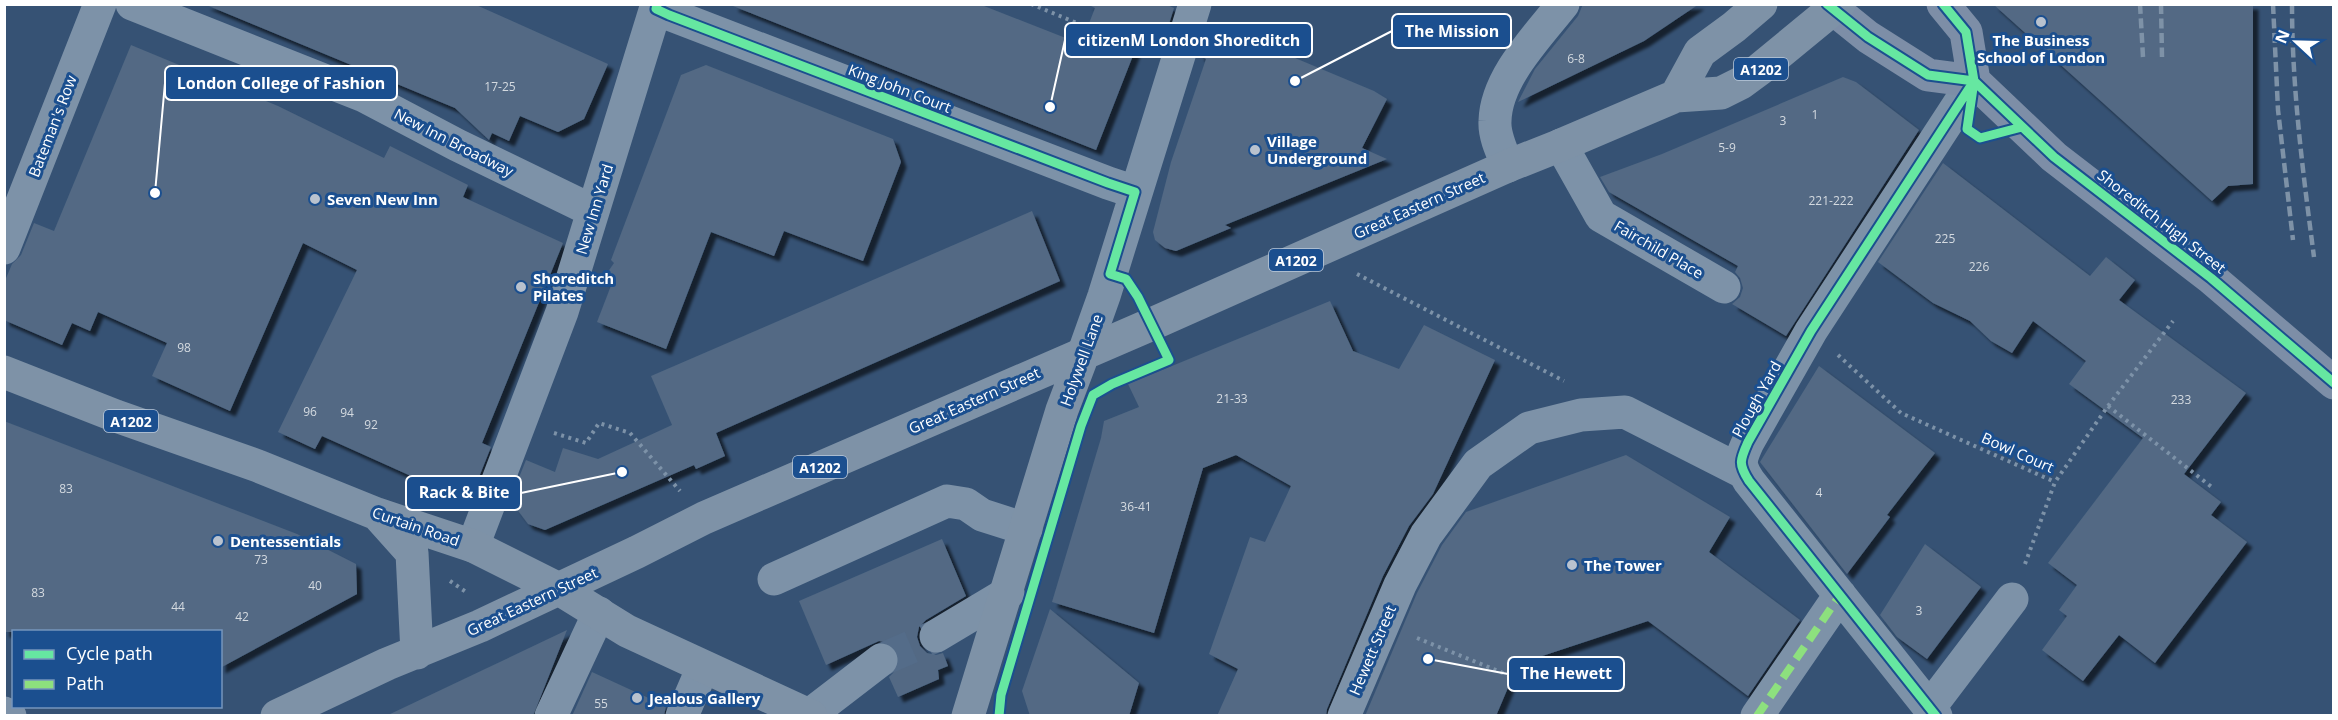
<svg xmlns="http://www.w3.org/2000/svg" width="2338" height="720" font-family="'Open Sans',sans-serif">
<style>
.building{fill:#526984;filter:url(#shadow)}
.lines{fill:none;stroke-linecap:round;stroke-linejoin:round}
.minor-tunnel{stroke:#546c89;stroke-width:33;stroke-dasharray:33 16;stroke-linecap:butt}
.path{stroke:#7d92a8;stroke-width:4;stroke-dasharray:3 4.5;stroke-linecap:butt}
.minor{stroke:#7d92a8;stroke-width:33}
.major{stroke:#7d8ea7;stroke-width:33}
.highway{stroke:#7e92a7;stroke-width:33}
.rail{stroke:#7e92a7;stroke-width:4.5;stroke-dasharray:10 4.5;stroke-linecap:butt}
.quiet{stroke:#8de07e;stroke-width:8;stroke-dasharray:15 8;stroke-linecap:butt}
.cycleway-casing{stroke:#1b4f8f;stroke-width:13}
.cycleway{stroke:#66e7a1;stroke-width:9}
.poi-dot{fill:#b9c2ce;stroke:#1b4f8f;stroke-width:2}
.labels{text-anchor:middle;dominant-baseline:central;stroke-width:6;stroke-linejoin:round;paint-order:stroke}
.number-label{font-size:12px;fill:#d4dae0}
.shield{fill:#1b4f8f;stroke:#bbcadd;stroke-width:1.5}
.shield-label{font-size:14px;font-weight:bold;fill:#fff}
.poi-label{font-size:15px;font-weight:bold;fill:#fff;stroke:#1b4f8f;text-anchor:start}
.street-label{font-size:15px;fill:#fff;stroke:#1b4f8f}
.leader{fill:none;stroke:#fff;stroke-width:2}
.callout-dot{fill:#fff;stroke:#1b4f8f;stroke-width:2}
.callout{fill:#1b4f8f;stroke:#fff;stroke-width:2}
.callout-label{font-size:16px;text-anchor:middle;font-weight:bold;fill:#fff}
</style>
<defs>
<filter id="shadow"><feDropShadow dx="5.5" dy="5.5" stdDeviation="1.5" flood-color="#0009"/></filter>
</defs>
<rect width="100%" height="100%" fill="#365274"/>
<path class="building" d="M 204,4 L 474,4 L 608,64 L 584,119 L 558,132 L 520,116 L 509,141 L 492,133 L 489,140 L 455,108 Z
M 733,4 L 979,4 L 1081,44 L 1095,8 L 1087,4 L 1165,4 L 1174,8 L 1164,40 L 1143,30 L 1096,150 L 733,6 Z
M 1583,4 L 1699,4 L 1644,41 L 1518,102 L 1535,69 L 1578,16 Z
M 1993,4 L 2253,4 L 2253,184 L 2228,186 L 2212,201 Z
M 1209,22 L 1374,91 L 1387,99 L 1362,148 L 1387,159 L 1225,225 L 1231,228 L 1176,251 L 1165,248 L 1155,240 L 1153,232 L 1171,162 L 1206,59 L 1199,55 Z
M 131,45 L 278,106 L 384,158 L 390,146 L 468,185 L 463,197 L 563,243 L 482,443 L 491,447 L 477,482 L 451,494 L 322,436 L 315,449 L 278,432 L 357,270 L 303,243 L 230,411 L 152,376 L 167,343 L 98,312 L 90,331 L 72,323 L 62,345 L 4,320 L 4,283 L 12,264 L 21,255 L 34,223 L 54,231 Z
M 706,65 L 893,139 L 901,162 L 863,261 L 784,231 L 774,256 L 711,232 L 666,349 L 597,322 L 612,283 L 603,279 L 614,263 L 611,260 L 681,75 Z
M 1843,77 L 1856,82 L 1919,130 L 1786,336 L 1732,304 L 1740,297 L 1743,288 L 1740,278 L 1735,272 L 1738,266 L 1609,192 L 1600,177 L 1662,154 Z
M 1943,163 L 2090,276 L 2106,257 L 2135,280 L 2119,300 L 2246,393 L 2184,474 L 2221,502 L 2211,515 L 2247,542 L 2155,663 L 2119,635 L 2083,681 L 2042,650 L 2067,616 L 2059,610 L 2077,585 L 2048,563 L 2143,438 L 2069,384 L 2086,361 L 2033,321 L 2012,353 L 1991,341 L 1970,321 L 1933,303 L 1878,262 Z
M 1032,211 L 1060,281 L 716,433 L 725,456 L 696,469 L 694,465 L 545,530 L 528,524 L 516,508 L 514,490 L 526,460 L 555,472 L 563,448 L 598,459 L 672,425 L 651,376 Z
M 1330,301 L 1353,351 L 1399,369 L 1424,325 L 1495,360 L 1433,494 L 1409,526 L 1383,576 L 1327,709 L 1326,716 L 1217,716 L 1238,669 L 1209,654 L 1250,537 L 1265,542 L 1291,486 L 1236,455 L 1203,468 L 1154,633 L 1052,602 L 1101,438 L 1104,421 L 1139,407 L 1128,384 Z
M 1819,366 L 1935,453 L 1887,515 L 1890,517 L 1847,574 L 1760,462 Z
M 4,421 L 297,534 L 356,564 L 357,594 L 220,668 L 220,632 L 4,632 Z
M 1626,455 L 1730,517 L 1709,552 L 1800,620 L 1748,696 L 1648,621 L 1518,664 L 1496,716 L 1365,716 L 1417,593 L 1442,545 L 1466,512 Z
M 942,539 L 966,596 L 926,620 L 919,627 L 917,637 L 920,646 L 927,653 L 936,655 L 943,653 L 948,666 L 938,670 L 939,679 L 898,697 L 889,677 L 898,668 L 899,657 L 896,649 L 889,643 L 879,641 L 826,665 L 799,601 Z
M 1925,544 L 1981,587 L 1927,659 L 1897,637 L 1880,615 Z
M 1050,609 L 1139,683 L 1129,716 L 1030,716 L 1022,691 Z
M 567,630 L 533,716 L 386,716 L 485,669 Z
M 592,672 L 666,706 L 664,716 L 572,716 Z"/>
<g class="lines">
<path class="minor-tunnel" d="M 881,660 L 936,636"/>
<path class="path" d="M 1031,4 L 1142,50
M 1357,274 L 1564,381
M 1838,355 L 1901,413 L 2055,482
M 2108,406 L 2213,488
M 554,433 L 586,443 L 599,423 L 630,433 L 680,491
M 2025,564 L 2055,482 L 2108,406 L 2173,321
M 450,581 L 466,592
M 1417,638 L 1535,686"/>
<path class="minor" d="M 132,4 L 364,96 L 457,145 L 593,211
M 656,9 L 1108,183 L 1135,192
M 1561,145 L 1601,216 L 1724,287
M 1508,166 C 1502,152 1494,136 1495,121 C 1496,78 1537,37 1563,4
M 4,248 L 100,4
M 1084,352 L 1104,296 L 1195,4
M 473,546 L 562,312 L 657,4
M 774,579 L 947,501 L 966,504 L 982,515 L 1026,529
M 936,636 L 1008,593
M 1930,707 L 2012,599
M 4,713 L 10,716
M 551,716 L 599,613
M 682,716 L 703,667
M 808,716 L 881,660
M 1344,716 L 1400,585 L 1426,535 L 1478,464 L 1529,428 L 1581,415 L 1625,412 L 1743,472
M 1757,716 L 1840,595
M 1936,716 L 1749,481 C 1738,464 1740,460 1748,442 L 1811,331 L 1974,81"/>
<path class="major" d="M 1827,4 L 1868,37 L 1928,75 L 1974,81 L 2054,157 L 2211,278 L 2334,383
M 1943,4 L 1966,32 L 1974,81"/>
<path class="highway" d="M 1676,96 L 1700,52 L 1734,27 L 1761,4
M 4,372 L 116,416 L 258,466 L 377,514 L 473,546 L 559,589 L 627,631 L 811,716
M 378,515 L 412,553 L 417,653
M 277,716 L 387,664 L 480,626 L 637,552 L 704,518 L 1152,324 L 1508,166 L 1561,145 L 1676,96 L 1721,93 L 1741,83 L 1760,69 L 1839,4
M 968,716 L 1062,410 L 1084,352"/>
<path class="rail" d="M 2140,4 L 2143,57
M 2161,4 L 2162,57
M 2273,4 L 2278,110 L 2293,240
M 2292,4 C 2292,89 2303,173 2314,257"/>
<path class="quiet" d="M 1757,716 L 1840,595"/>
<g class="cycleway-casing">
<path id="cycleway" d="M 657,4 L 656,9 L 669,15 L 1108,183 L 1135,192 L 1110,274 L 1126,279 L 1138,297 L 1169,360 L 1112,384 L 1093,395 L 1081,426 L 1001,695 L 999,716
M 1827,4 L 1868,37 L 1928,75 L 1974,81 L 2054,157 L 2211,278 L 2334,383
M 1943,4 L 1966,32 L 1974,81 L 1967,129 L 1980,138 L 2022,127
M 1936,716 L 1749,481 C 1738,464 1740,460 1748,442 L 1811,331 L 1974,81"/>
</g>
<use href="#cycleway" class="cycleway"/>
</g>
<g class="poi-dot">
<circle cx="2041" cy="22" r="6"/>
<circle cx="1255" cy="150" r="6"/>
<circle cx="315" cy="199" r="6"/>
<circle cx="521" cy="287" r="6"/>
<circle cx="218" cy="541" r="6"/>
<circle cx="1572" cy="565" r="6"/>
<circle cx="637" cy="698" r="6"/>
</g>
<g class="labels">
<g class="number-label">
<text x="1576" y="58">6-8</text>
<text x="500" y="86">17-25</text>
<text x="1815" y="114">1</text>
<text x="1783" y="120">3</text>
<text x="1727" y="147">5-9</text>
<text x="1831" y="200">221-222</text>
<text x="1945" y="238">225</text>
<text x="1979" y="266">226</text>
<text x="184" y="347">98</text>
<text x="1232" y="398">21-33</text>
<text x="2181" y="399">233</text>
<text x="310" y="411">96</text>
<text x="347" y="412">94</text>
<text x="371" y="424">92</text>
<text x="66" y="488">83</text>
<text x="1819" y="492">4</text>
<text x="1136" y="506">36-41</text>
<text x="261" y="559">73</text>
<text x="315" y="585">40</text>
<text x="38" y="592">83</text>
<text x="178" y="606">44</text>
<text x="1919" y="610">3</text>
<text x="242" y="616">42</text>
<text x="601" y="703">55</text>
</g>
<g class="shield">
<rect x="1734" y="58" width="54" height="22" rx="4.5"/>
<rect x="1269" y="249" width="54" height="22" rx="4.5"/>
<rect x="104" y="410" width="54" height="22" rx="4.5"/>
<rect x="793" y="456" width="54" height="22" rx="4.5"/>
</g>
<g class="shield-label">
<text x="1761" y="69">A1202</text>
<text x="1296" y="260">A1202</text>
<text x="131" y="421">A1202</text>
<text x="820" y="467">A1202</text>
</g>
<g class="poi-label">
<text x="2041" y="40" text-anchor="middle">The Business<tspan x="2041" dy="17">School of London</tspan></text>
<text x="1267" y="141">Village<tspan x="1267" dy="17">Underground</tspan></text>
<text x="327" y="199">Seven New Inn</text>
<text x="533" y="278">Shoreditch<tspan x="533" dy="17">Pilates</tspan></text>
<text x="230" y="541">Dentessentials</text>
<text x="1584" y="565">The Tower</text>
<text x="649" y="698">Jealous Gallery</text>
</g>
<g class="street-label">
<text transform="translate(900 88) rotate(21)">King John Court</text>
<text transform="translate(52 126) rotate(-69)">Bateman's Row</text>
<text transform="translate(454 142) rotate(27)">New Inn Broadway</text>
<text transform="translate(1419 205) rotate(-24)">Great Eastern Street</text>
<text transform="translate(594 209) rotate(-73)">New Inn Yard</text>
<text transform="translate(2162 221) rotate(38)">Shoreditch High Street</text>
<text transform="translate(1659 249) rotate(30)">Fairchild Place</text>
<text transform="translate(1081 360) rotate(-70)">Holywell Lane</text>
<text transform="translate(1756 399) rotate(-61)">Plough Yard</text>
<text transform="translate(974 400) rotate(-24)">Great Eastern Street</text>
<text transform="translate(2018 452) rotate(24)">Bowl Court</text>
<text transform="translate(416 526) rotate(19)">Curtain Road</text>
<text transform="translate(532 601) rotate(-25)">Great Eastern Street</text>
<text transform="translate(1372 650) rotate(-67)">Hewett Street</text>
</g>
</g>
<path class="leader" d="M1295 81L1392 31M1050 107L1065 40M155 193L165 83M622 472L521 493M1428 659L1508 674"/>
<g class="callout-dot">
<circle cx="1295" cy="81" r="6"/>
<circle cx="1050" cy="107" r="6"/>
<circle cx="155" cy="193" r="6"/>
<circle cx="622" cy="472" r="6"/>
<circle cx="1428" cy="659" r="6"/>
</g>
<g class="callout">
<rect x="1392" y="14" width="119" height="34" rx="6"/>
<rect x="1065" y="23" width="247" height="34" rx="6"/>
<rect x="165" y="66" width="232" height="34" rx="6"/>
<rect x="406" y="476" width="115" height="34" rx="6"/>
<rect x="1508" y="657" width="116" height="34" rx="6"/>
</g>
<g class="callout-label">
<text x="1452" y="37">The Mission</text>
<text x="1189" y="46">citizenM London Shoreditch</text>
<text x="281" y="89">London College of Fashion</text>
<text x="464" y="498">Rack &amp; Bite</text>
<text x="1566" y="679">The Hewett</text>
</g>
<rect width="2338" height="720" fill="none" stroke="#ffffff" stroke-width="12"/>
<rect x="12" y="630" width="210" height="78" fill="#1b4f8f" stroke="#7695bc" stroke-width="1.5"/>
<rect x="24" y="650" width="30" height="9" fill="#66e7a1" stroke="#7695bc" stroke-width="1.5"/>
<text x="66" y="660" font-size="18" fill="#ffffff">Cycle path</text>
<rect x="24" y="680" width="30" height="9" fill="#8de07e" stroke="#7695bc" stroke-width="1.5"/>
<text x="66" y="690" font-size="18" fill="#ffffff">Path</text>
<g transform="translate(2296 42) rotate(292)" stroke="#1b4f8f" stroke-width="4.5" paint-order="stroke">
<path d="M0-4.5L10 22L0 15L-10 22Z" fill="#ffffff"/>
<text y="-9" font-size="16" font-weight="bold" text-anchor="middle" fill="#ffffff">N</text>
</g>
</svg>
